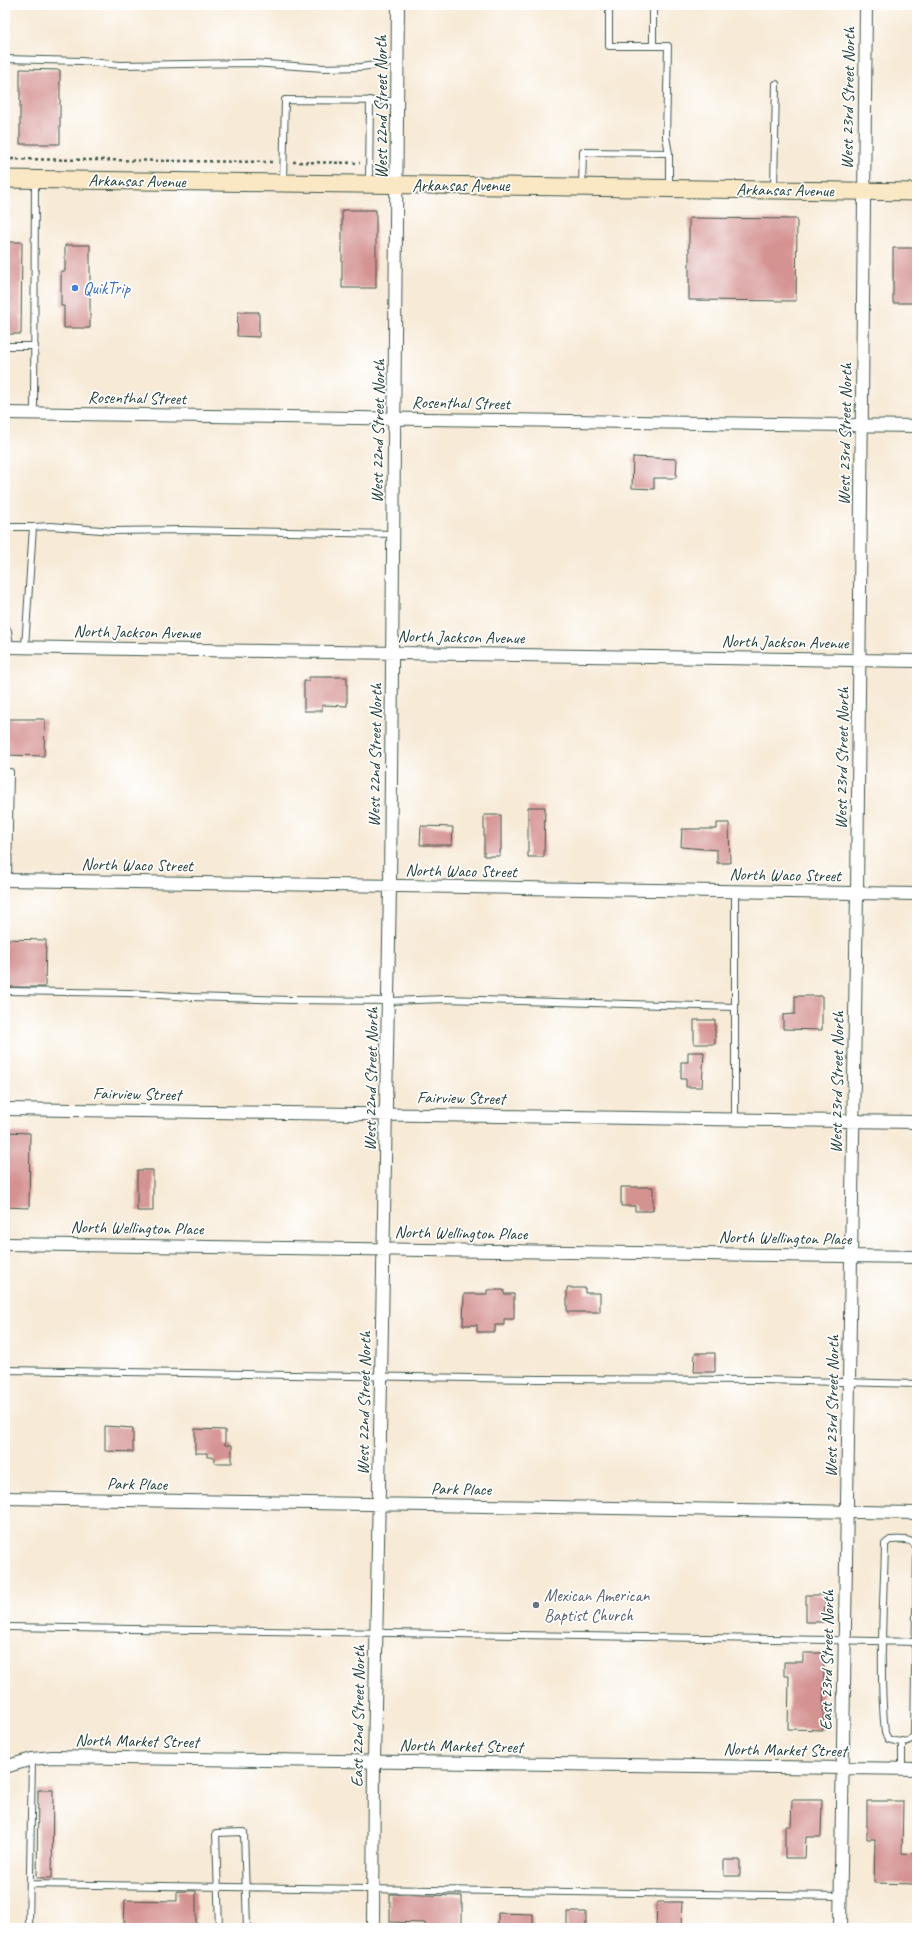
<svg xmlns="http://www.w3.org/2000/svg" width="922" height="1933" font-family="Caveat,sans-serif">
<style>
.building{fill:#d49291}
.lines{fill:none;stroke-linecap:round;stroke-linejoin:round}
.lane-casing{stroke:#3f574c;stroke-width:8}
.street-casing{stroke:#3f574c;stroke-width:14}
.secondary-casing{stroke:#3f574c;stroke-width:19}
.path{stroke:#3f574c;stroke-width:2.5;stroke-dasharray:3 3;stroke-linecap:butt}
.lane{stroke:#fff;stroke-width:6}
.street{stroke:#fff;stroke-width:12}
.secondary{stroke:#fae7c3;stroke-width:17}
.shop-dot{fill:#3f7fe0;stroke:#fff;stroke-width:1.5}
.worship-dot{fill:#6b7280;stroke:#fff;stroke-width:1.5}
.labels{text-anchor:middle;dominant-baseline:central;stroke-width:3.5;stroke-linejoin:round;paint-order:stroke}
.street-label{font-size:17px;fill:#1f3d34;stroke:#fff}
.shop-label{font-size:17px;fill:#366cbe;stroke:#fff;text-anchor:start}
.worship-label{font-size:17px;fill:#5b616d;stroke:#fff;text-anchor:start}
</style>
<rect width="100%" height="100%" fill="#fff"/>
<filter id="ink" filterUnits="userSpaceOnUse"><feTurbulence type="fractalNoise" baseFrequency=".025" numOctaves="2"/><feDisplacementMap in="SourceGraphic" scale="8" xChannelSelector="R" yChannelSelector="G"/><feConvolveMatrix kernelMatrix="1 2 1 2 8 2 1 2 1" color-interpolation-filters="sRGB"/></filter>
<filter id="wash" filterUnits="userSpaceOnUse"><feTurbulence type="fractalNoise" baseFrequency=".012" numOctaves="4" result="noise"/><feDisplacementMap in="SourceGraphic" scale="16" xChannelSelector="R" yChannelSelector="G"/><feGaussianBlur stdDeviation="0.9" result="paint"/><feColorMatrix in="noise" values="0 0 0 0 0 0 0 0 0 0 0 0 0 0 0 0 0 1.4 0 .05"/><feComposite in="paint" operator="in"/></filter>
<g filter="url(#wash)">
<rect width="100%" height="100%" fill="#f7ead6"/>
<g id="blocks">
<path class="building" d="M 20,69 L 60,70 L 60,144 L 20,144 Z
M 342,210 L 376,210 L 376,288 L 342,288 Z
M 689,218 L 797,219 L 796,301 L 689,300 Z
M 5,242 L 22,242 L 21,334 L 5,334 Z
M 65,245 L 90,245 L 90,328 L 64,328 L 64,306 L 61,306 L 61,271 L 65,271 Z
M 893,248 L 917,248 L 917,303 L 893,303 Z
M 238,312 L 259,312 L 259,337 L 237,336 Z
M 633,457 L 677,459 L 676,478 L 654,478 L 654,489 L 632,488 Z
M 309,677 L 347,677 L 347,706 L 322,705 L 322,711 L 304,711 L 304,681 L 309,681 Z
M 5,719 L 45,719 L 44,756 L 5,755 Z
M 528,807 L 545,807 L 544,857 L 528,857 Z
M 484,815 L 501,815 L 501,850 L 500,850 L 500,856 L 484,856 Z
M 717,823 L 729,823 L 730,863 L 717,863 L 717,850 L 681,847 L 682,829 L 717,829 Z
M 421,826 L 453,827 L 452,845 L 420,845 Z
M 5,939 L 46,940 L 45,987 L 5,987 Z
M 795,996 L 822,996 L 822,1030 L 783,1029 L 783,1015 L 795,1014 Z
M 694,1020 L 715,1020 L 715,1044 L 694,1044 Z
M 688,1052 L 704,1052 L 702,1087 L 686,1087 L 686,1079 L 681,1079 L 681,1062 L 688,1062 Z
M 5,1132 L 30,1133 L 29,1208 L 5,1207 Z
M 137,1170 L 153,1170 L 153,1211 L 137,1211 Z
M 621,1187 L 653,1187 L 653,1211 L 635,1211 L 635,1206 L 621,1206 Z
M 567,1288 L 585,1288 L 585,1293 L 600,1293 L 600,1312 L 567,1312 Z
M 487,1290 L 504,1290 L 504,1294 L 514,1294 L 514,1319 L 504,1319 L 504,1325 L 495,1325 L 495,1332 L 477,1332 L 477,1325 L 463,1325 L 464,1294 L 487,1294 Z
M 695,1353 L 715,1353 L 715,1372 L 694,1372 Z
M 105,1426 L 133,1428 L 133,1452 L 105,1451 Z
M 195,1429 L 225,1430 L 225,1445 L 232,1445 L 232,1463 L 214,1463 L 214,1457 L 207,1457 L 207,1453 L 195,1453 Z
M 806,1595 L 825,1595 L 824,1622 L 806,1622 Z
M 803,1653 L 824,1653 L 823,1730 L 788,1729 L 789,1676 L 784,1676 L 784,1662 L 803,1662 Z
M 38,1790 L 53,1790 L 52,1878 L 37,1878 Z
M 792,1800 L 822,1800 L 821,1837 L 806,1837 L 805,1858 L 785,1858 L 785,1826 L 791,1826 Z
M 867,1801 L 903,1801 L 902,1853 L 917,1854 L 916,1884 L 874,1883 L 875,1839 L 867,1839 Z
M 724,1860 L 740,1860 L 740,1876 L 724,1876 Z
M 177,1891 L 196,1891 L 196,1928 L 124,1928 L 125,1900 L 177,1901 Z
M 390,1894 L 462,1896 L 462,1928 L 425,1928 L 425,1923 L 390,1922 Z
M 657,1902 L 682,1902 L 681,1928 L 656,1928 Z
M 567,1912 L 586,1912 L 586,1928 L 567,1928 Z
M 498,1913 L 533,1914 L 533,1928 L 498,1928 Z"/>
</g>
</g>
<g filter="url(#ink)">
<use href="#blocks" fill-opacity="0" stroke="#3f574c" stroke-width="1"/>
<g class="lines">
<g class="lane-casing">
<path id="lane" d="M 609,5 L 609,46 L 653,46 L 653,5
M 653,46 L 668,46 L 666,137 L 669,153
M 5,59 L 81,61 L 120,65 L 252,63 L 324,68 L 361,67 L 398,62
M 283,182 L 285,100 L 398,101
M 369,182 L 370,100
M 582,186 L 583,152 L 669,153 L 669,187
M 774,188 L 776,84
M 5,346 L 35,346
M 34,413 L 35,181
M 5,527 L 33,527 L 25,647
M 33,527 L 51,526 L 113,531 L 182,530 L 394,534
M 5,626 L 8,631 L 10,647
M 8,880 L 10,772
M 5,991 L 129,993 L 191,997 L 291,1000 L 389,1001 L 445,999 L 735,1007
M 735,1119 L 735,892
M 5,1370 L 537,1379 L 763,1380 L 917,1384
M 890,1540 C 901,1540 913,1537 917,1549 L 914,1735 C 910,1745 896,1742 888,1739 L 885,1733 C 879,1672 883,1610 885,1548 L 885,1544 Z
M 5,1627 L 829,1640 L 917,1642
M 902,1741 L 902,1769
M 30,1884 L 840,1896
M 29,1928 L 32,1759
M 219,1928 L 216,1833 L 244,1832 L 247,1928"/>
</g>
<g class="street-casing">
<path id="street" d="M 5,413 L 917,426
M 5,647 L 917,661
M 5,880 L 917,894
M 5,1109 L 917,1122
M 5,1244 L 917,1257
M 5,1498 L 917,1513
M 5,1767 L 32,1759 L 52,1757 L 917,1769
M 373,1928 L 374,1762 L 390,887 L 398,5
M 840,1928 L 857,893 L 866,5"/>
</g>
<g class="secondary-casing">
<path id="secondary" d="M 5,179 L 917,192"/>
</g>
<path class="path" d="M 5,159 L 274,162
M 293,162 L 360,163"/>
<use href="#lane" class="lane"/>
<use href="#street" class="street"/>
<use href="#secondary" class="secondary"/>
</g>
</g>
<circle class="shop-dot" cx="75" cy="288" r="4"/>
<circle class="worship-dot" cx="536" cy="1605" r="4"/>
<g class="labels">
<g class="street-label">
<text transform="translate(848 98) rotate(-89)">West 23rd Street North</text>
<text transform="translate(381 107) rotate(-90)">West 22nd Street North</text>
<text transform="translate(137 181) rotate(1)">Arkansas Avenue</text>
<text x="461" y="185">Arkansas Avenue</text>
<text transform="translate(785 190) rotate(1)">Arkansas Avenue</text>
<text transform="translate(137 398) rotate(1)">Rosenthal Street</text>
<text transform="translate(461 403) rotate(1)">Rosenthal Street</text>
<text transform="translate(378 431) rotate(-89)">West 22nd Street North</text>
<text transform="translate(845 434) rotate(-89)">West 23rd Street North</text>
<text transform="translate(137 632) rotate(1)">North Jackson Avenue</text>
<text transform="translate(461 637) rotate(1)">North Jackson Avenue</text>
<text transform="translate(785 642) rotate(1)">North Jackson Avenue</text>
<text transform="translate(375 755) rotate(-89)">West 22nd Street North</text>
<text transform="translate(842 758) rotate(-89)">West 23rd Street North</text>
<text transform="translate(137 865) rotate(1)">North Waco Street</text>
<text transform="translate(461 871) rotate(1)">North Waco Street</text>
<text transform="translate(785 875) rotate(1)">North Waco Street</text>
<text transform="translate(371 1079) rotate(-89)">West 22nd Street North</text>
<text transform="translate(837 1082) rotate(-89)">West 23rd Street North</text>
<text transform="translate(137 1094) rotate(1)">Fairview Street</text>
<text transform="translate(461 1098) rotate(1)">Fairview Street</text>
<text transform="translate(137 1228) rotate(1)">North Wellington Place</text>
<text transform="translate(461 1233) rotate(1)">North Wellington Place</text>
<text transform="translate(785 1238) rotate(1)">North Wellington Place</text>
<text transform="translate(364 1403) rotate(-89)">West 22nd Street North</text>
<text transform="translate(832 1406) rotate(-89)">West 23rd Street North</text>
<text transform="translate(137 1484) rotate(1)">Park Place</text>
<text transform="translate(461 1489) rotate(1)">Park Place</text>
<text transform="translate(827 1660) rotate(-89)">East 23rd Street North</text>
<text transform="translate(358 1716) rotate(-89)">East 22nd Street North</text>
<text transform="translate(137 1741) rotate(1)">North Market Street</text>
<text transform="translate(461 1746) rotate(1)">North Market Street</text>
<text transform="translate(785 1750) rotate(1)">North Market Street</text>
</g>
<g class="shop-label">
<text x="83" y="288">QuikTrip</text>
</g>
<g class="worship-label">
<text x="544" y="1595">Mexican American<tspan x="544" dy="20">Baptist Church</tspan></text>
</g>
</g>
<rect width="922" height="1933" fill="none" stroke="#fff" stroke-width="20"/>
</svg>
